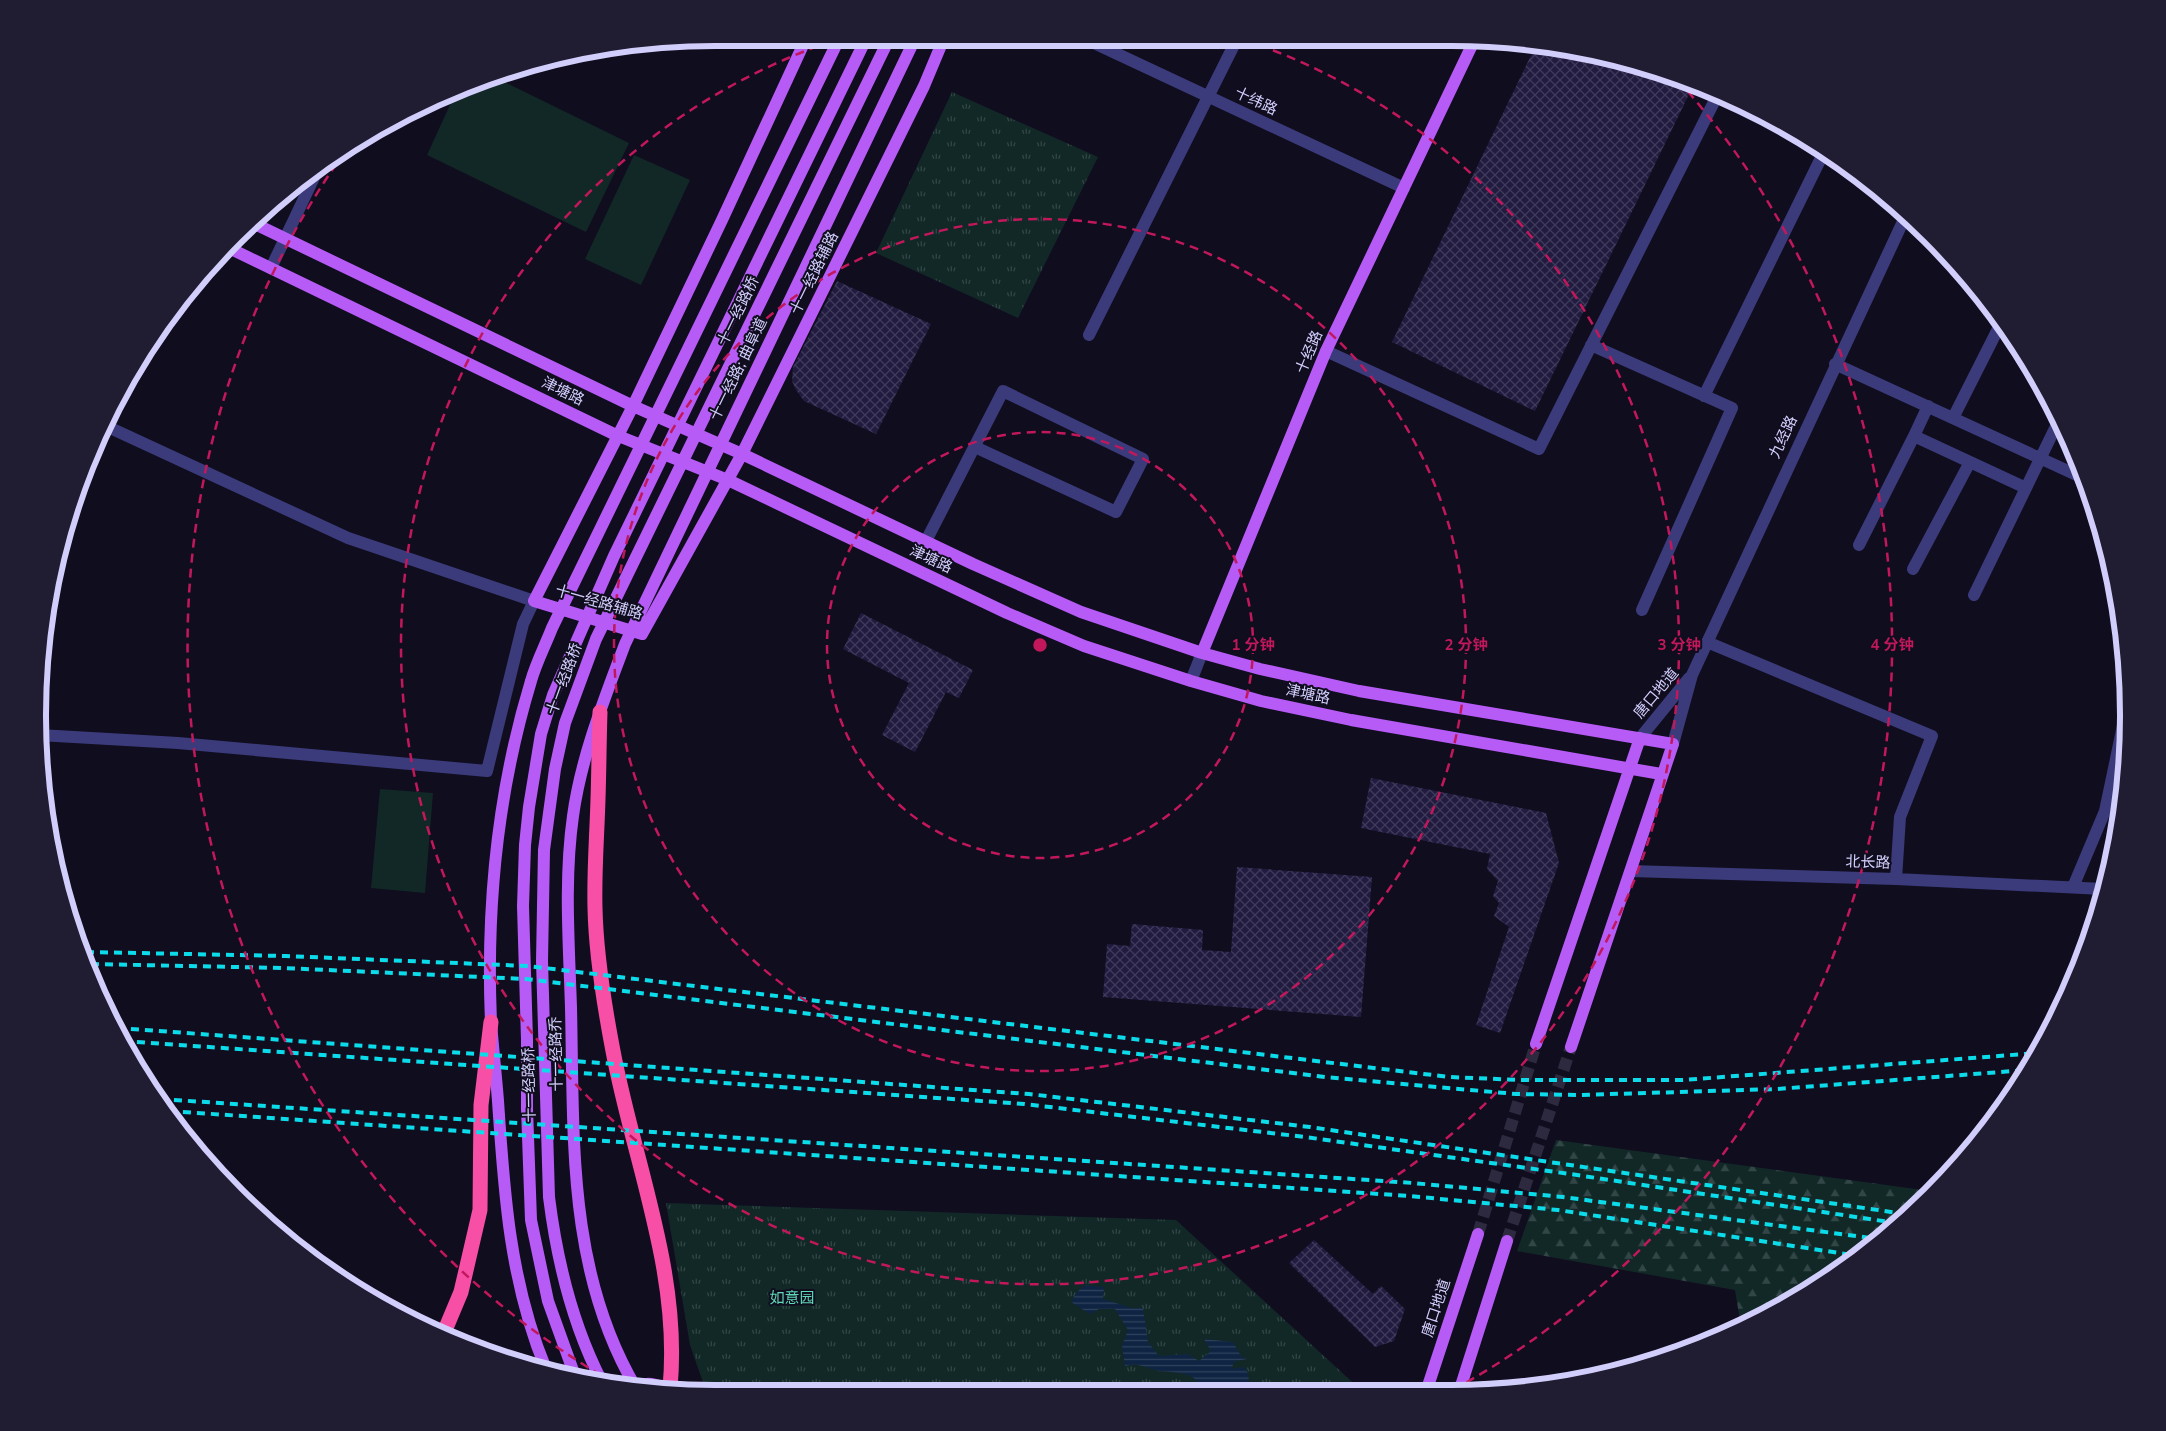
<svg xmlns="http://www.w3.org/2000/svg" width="2166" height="1431" font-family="'Nunito Sans','Noto Sans SC',sans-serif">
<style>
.grass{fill:url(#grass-tufts)}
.forest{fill:url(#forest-firs)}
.garden{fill:#112827}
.water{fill:url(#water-rules)}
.building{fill:url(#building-cross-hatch)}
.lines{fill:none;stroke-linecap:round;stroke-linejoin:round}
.major-tunnel{stroke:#2d2a40;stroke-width:12;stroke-dasharray:12 6;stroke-linecap:butt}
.minor{stroke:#3b3b7b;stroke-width:12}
.major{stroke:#b75bf7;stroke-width:12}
.highway{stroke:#f64fa5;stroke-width:15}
.rail{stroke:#0cdbea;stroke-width:4;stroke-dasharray:8 6;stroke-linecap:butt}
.ring{fill:none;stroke:#c2185b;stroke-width:2.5;stroke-dasharray:9 6}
.labels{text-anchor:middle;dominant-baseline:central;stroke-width:4;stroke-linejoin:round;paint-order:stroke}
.street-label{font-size:15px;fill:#d2cefc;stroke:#100d1f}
.park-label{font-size:15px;fill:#5ed8b6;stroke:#100d1f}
.rim{fill:none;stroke:#d2cefc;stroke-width:6}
.centre{fill:#c2185b;stroke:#100d1f;stroke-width:2.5}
.ring-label{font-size:15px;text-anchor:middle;font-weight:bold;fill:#c2185b;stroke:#100d1f;stroke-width:4;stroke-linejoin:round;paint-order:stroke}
</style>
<defs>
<pattern id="grass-tufts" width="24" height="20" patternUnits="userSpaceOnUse" patternTransform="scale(1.25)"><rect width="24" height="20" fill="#112827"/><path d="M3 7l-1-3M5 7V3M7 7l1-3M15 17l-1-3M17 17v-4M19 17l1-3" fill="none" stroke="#334647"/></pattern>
<pattern id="forest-firs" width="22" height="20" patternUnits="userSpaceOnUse" patternTransform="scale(1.25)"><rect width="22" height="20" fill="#112827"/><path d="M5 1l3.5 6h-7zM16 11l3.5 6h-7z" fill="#334647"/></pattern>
<pattern id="water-rules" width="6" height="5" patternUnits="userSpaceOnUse" patternTransform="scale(1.25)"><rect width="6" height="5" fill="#0e2442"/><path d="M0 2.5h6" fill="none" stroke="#30435e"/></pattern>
<pattern id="building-cross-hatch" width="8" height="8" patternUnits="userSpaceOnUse" patternTransform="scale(1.25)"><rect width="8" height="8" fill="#211b3f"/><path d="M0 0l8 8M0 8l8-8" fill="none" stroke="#403b5c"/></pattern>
</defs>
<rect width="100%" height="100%" fill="#100d1f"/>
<path class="grass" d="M 952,92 L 1098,157 L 1018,318 L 876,253 Z
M 666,1203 L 1176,1220 L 1362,1391 L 705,1388 L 690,1345 Z"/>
<path class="forest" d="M 1556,1140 L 1930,1191 L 1863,1254 L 1750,1324 L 1741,1327 L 1735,1290 L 1517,1251 Z"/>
<path class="garden" d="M 492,76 L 629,143 L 586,232 L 427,155 L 455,94 Z
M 634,155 L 690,180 L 641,285 L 585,259 Z
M 380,789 L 433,793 L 425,893 L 371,888 Z"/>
<path class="water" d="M 1085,1285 L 1104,1287 L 1103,1299 L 1132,1308 L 1143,1308 L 1148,1342 L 1159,1356 L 1188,1354 L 1199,1361 L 1211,1351 L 1204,1339 L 1233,1342 L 1241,1356 L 1247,1359 L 1235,1361 L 1231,1369 L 1244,1367 L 1248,1373 L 1250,1391 L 1204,1391 C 1196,1371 1177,1373 1160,1371 C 1145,1368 1140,1362 1125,1366 L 1122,1346 L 1128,1330 L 1115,1309 L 1099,1309 L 1090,1314 L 1071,1302 L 1076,1293 Z"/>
<path class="building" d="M 1537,43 L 1668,73 L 1694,84 L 1535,411 L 1392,342 Z
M 837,281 L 931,324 L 876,434 L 804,401 L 796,390 L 792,381 L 793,367 Z
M 861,613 L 973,670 L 959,698 L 946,692 L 915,752 L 882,735 L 909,683 L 843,649 Z
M 1371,778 L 1546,813 L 1559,863 L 1500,1033 L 1476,1025 L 1509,927 L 1494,916 L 1499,903 L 1493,896 L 1498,881 L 1487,869 L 1490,854 L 1361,828 Z
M 1237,867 L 1372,877 L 1361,1017 L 1103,997 L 1107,944 L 1130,946 L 1132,924 L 1203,930 L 1202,950 L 1231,952 Z
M 1314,1240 L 1373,1294 L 1381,1286 L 1405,1309 L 1394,1341 L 1375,1347 L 1289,1263 Z"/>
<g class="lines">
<path class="major-tunnel" d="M 1478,1234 L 1536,1044
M 1507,1241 L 1571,1047"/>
<path class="minor" d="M 1094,43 L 1404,188
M 271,268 L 319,167
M 1089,335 L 1235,43
M 1591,345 L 1732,408 L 1642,610
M 1326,351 L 1539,449 L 1718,94
M 1835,364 L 2081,477
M 1704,396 L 1822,156
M 1953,418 L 2001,323
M 1914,436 L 1928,406
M 926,541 L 1003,391 L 1143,459 L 1116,512 L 975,447
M 1859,545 L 1914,436 L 2026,488
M 1913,569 L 1970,462
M 1974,595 L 2060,418
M 1707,642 L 1932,736 L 1900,817 L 1896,879
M 1191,681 L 1202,653
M 39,735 L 178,743 L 487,771 L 523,624 L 534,601 L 348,538 L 106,426
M 1640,738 L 1689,678
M 1673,744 L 1692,675 L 1906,215
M 1631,871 L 1896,879 L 2103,889
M 2073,887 L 2105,811 L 2126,711"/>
<path class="major" d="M 804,43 L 722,220 L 633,406 L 534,601 L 642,634 L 742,454 L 924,86 L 942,43
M 253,223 L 633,406 L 742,454 L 973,564 L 1081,612 L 1202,653 L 1260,669 L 1359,691 L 1673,744 L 1571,1047
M 229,248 L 616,435 L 728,480 L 1007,613 L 1084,646 L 1191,681 L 1261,701 L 1351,720 L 1661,774
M 1202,653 L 1326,351 L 1473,43
M 1536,1044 L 1640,738
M 546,1369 C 510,1283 504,1193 498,1101 C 496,1075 493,1049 491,1022 C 486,905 497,793 531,681 C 536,663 545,646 552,628 L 837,43
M 575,1376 L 548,1301 L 531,1220 L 527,1109 L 527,1040 L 523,906 L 525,845 L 529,807 L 541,734 L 553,695 L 614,556 L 864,43
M 602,1382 C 572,1324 557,1261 549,1197 L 542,961 L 544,850 L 555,769 L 565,723 L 596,639 L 887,43
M 630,1388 C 643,1383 651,1382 664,1388
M 636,1388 C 567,1271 574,1139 571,1008 C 569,944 564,879 573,816 C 581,757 604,700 625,644 L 913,43
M 1426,1392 L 1478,1234
M 1459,1392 L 1507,1241"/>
<path class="highway" d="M 600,712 C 599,741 599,770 598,799 C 597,835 594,871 595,908 C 596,955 604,1004 613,1051 C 634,1163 681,1272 670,1388
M 443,1335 L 461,1292 L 480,1210 L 481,1105 L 491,1022"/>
<path class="rail" d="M 86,952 L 286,956 L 528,966 L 1449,1077 L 1520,1080 L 1683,1080 L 2038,1053
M 91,964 L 283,968 L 526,979 L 1325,1077 L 1516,1094 L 1580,1095 L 1777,1089 L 2027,1070
M 117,1028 L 1029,1094 L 1310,1127 L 1905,1214
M 123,1041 L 1024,1104 L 1305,1137 L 1570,1174 L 1896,1223
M 160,1099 L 1413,1183 L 1563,1197 L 1878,1239
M 169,1111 L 1409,1196 L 1558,1210 L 1859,1256"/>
</g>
<g class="ring">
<circle cx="1040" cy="645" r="213"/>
<circle cx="1040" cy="645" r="426"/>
<path d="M1259 45A639 639 0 1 1 821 45"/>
<path d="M614 1383A852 852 0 0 1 346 150M1678 80A852 852 0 0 1 1453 1390"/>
</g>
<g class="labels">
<g class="street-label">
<text transform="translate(1256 101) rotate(25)">十纬路</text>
<text transform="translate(814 273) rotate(-64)">十一经路辅路</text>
<text transform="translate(738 311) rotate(-64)">十一经路桥</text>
<text transform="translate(1309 352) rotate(-67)">十经路</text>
<text transform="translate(738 369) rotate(-64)">十一经路; 曲阜道</text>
<text transform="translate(563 391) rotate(26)">津塘路</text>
<text transform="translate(1783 437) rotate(-65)">九经路</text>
<text transform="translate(931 559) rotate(25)">津塘路</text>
<text transform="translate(599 602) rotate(16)">十一经路辅路</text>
<text transform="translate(564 679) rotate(-70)">十一经路桥</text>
<text transform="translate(1656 693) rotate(-50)">唐口地道</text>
<text transform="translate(1308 694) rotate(12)">津塘路</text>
<text transform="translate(1868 862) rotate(2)">北长路</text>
<text transform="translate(556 1054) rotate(-91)">十一经路乔</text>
<text transform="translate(529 1085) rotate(-91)">十一经路桥</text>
<text transform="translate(1436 1308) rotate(-72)">唐口地道</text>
</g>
<g class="park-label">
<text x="792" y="1298">如意园</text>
</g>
</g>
<path d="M0 0H2166V1431H0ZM715 46H1451A669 669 0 0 1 2120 715V716A669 669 0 0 1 1451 1385H715A669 669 0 0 1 46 716V715A669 669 0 0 1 715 46Z" fill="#201c31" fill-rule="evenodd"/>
<path class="rim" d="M715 46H1451A669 669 0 0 1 2120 715V716A669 669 0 0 1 1451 1385H715A669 669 0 0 1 46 716V715A669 669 0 0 1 715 46Z"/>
<circle cx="1040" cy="645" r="8" class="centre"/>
<g class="ring-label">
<text x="1253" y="650">1 分钟</text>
<text x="1466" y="650">2 分钟</text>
<text x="1679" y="650">3 分钟</text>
<text x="1892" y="650">4 分钟</text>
</g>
</svg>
